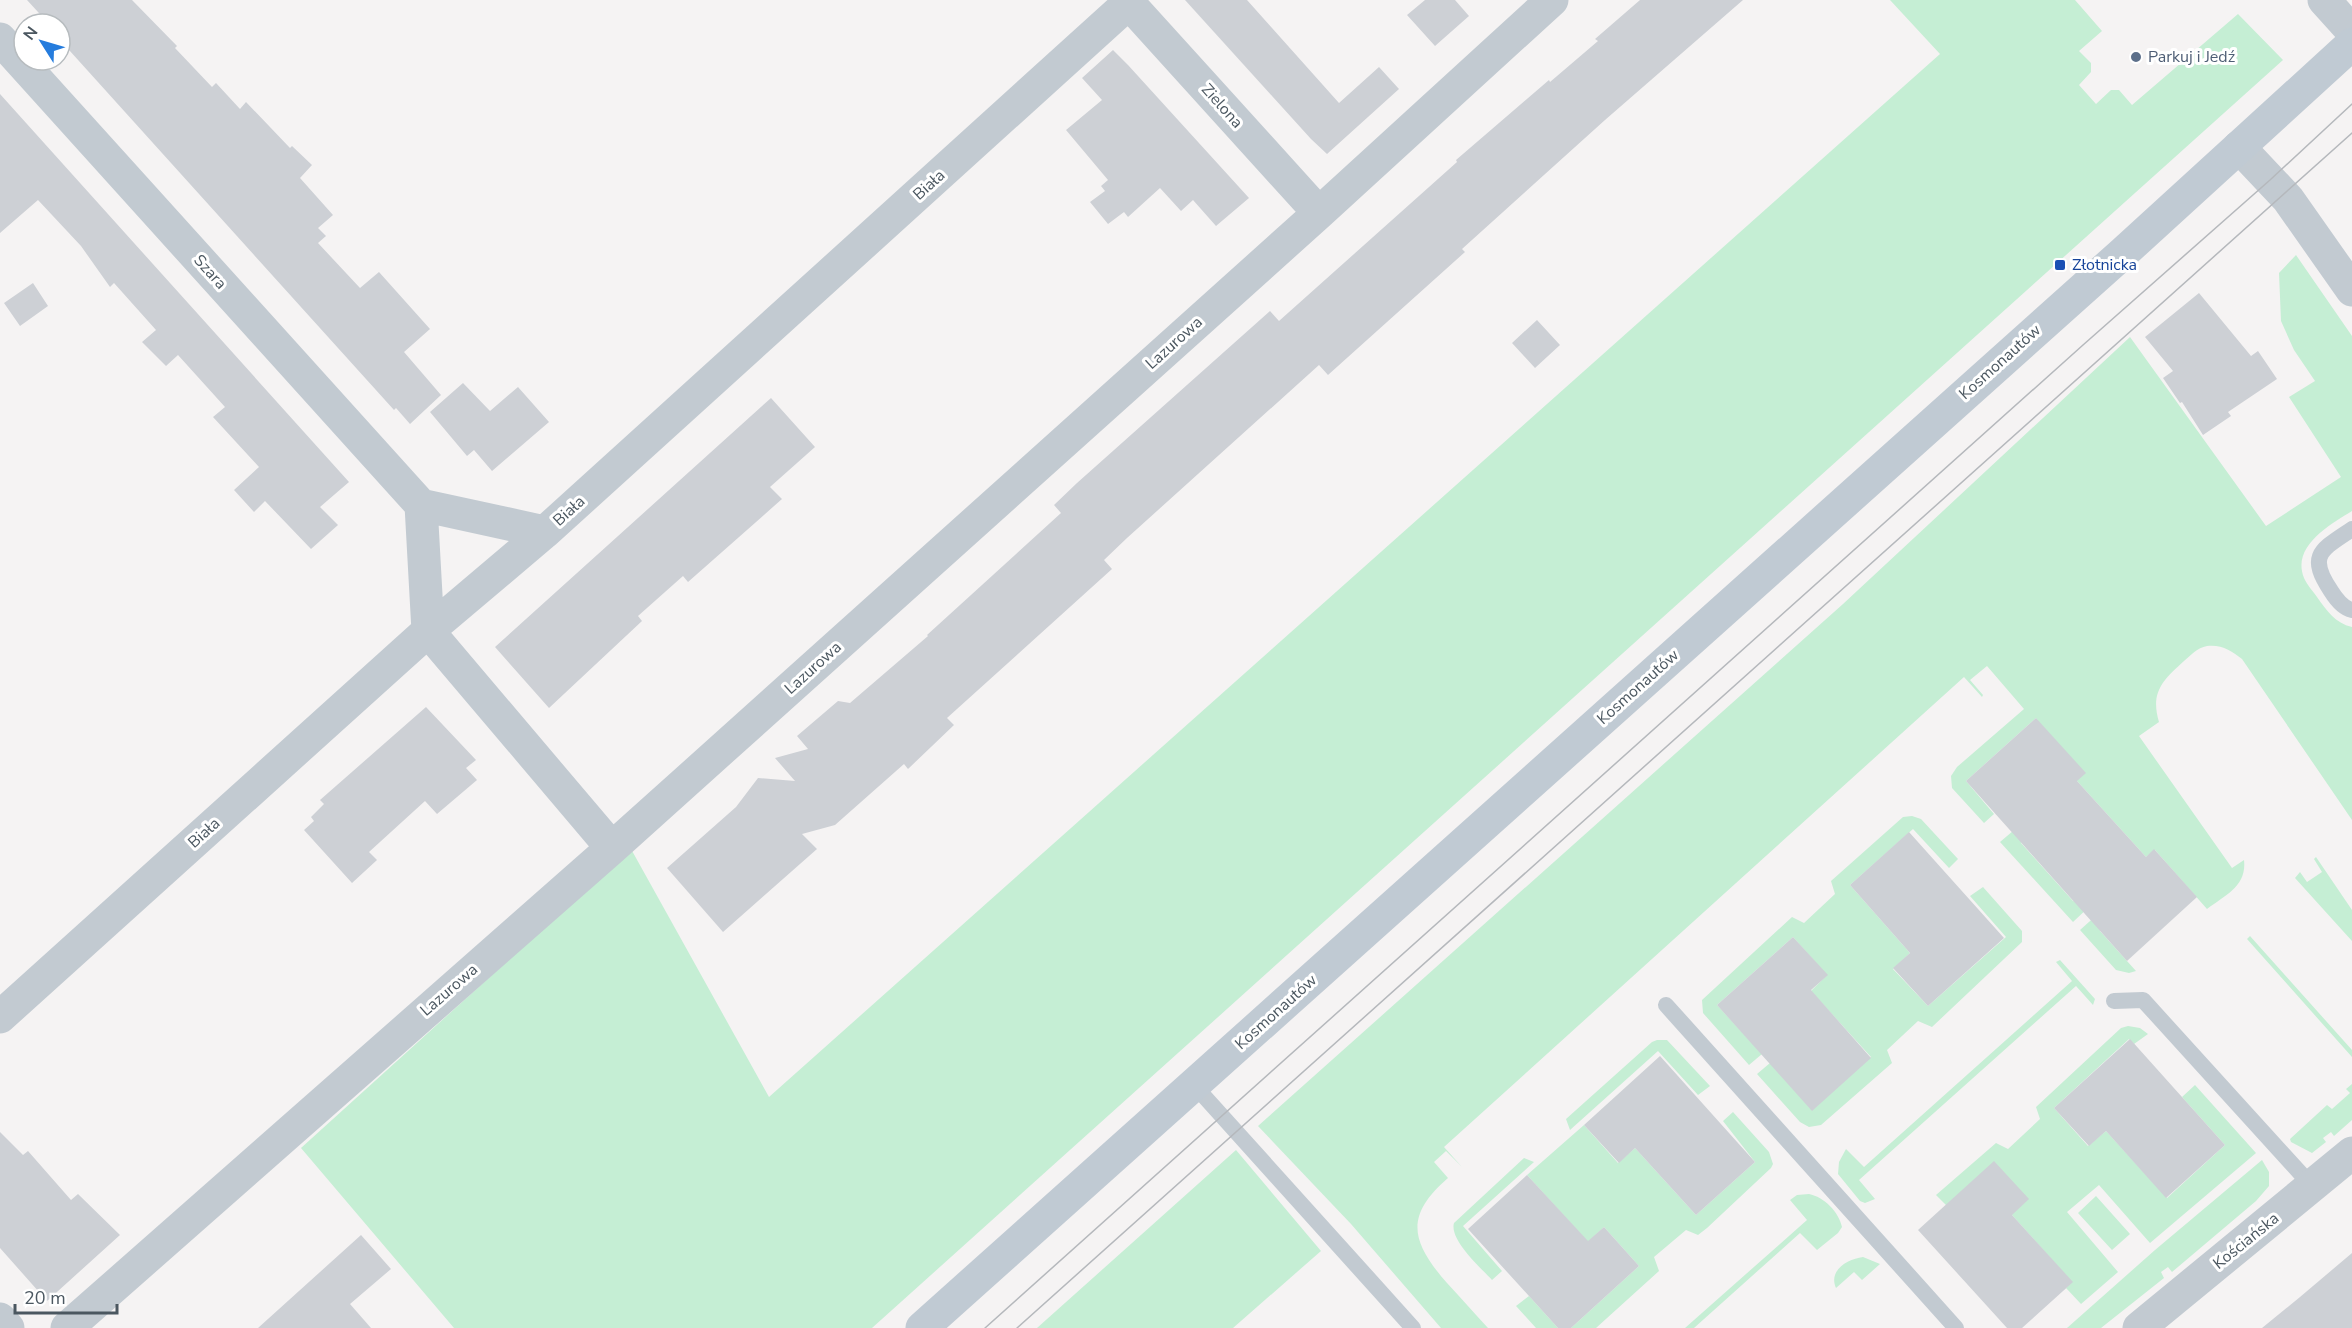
<svg xmlns="http://www.w3.org/2000/svg" width="2352" height="1328" font-family="'Nunito Sans',sans-serif">
<style>
.green{fill:#c5eed4}
.building{fill:#cdd0d5}
.lines{fill:none;stroke-linecap:round;stroke-linejoin:round}
.service{stroke:#c2cad1;stroke-width:16}
.minor{stroke:#c2cad1;stroke-width:33}
.tertiary{stroke:#c2cad1;stroke-width:33}
.secondary{stroke:#c0cad3;stroke-width:33}
.tram{stroke:#b5b8bc;stroke-width:1.5}
.service-dot{fill:#5c6f8a;stroke:#fff;stroke-width:2}
.transit-dot{fill:#1a4fb4;stroke:#fff;stroke-width:2}
.labels{text-anchor:middle;dominant-baseline:central;stroke-width:6;stroke-linejoin:round;paint-order:stroke}
.service-label{font-size:16px;fill:#4e5e75;stroke:#fff;text-anchor:start}
.street-label{font-size:16px;fill:#4b5760;stroke:#fff}
.transit-label{font-size:16px;fill:#164399;stroke:#fff;text-anchor:start}
</style>
<rect width="100%" height="100%" fill="#f5f3f3"/>
<path class="green" d="M 1890,0 L 2075,0 L 2102,31 L 2079,51 L 2091,63 L 2091,72 L 2079,85 L 2096,104 L 2111,90 L 2119,90 L 2132,105 L 2238,14 L 2283,60 L 872,1328 L 454,1328 L 301,1148 L 631,849 L 769,1097 L 1940,54 Z
M 2296,255 L 2352,336 L 2352,511 C 2331,524 2291,546 2304,578 C 2307,585 2313,591 2317,597 C 2327,611 2335,623 2352,627 L 2352,820 L 2242,659 C 2232,651 2221,644 2207,646 C 2197,648 2191,655 2184,661 C 2163,680 2150,692 2159,722 L 2139,736 L 2232,868 L 2244,860 C 2247,886 2226,895 2207,909 L 2155,850 L 2146,857 L 2077,781 L 2036,718 L 1966,781 L 1994,814 L 1984,823 L 1952,788 L 1951,776 L 1957,767 L 2024,709 L 1987,666 L 1970,680 L 1983,695 L 1982,697 L 1964,677 L 1444,1147 L 1462,1167 L 1446,1151 L 1434,1162 L 1448,1178 C 1404,1216 1411,1242 1447,1283 C 1461,1298 1474,1313 1488,1328 L 1441,1328 L 1351,1224 L 1258,1126 L 1843,604 L 2130,337 L 2266,526 L 2341,477 L 2289,397 L 2315,381 L 2294,350 L 2281,321 L 2279,273 Z
M 1912,816 L 1921,819 L 1958,859 L 1949,868 L 1913,829 L 1850,885 L 1910,953 L 1893,969 L 1928,1006 L 2006,937 L 1970,896 L 1983,887 L 2022,931 L 2022,942 L 1932,1027 L 1918,1021 L 1887,1050 L 1892,1063 L 1821,1125 L 1809,1127 L 1800,1122 L 1757,1074 L 1770,1063 L 1812,1110 L 1871,1057 L 1811,991 L 1827,975 L 1793,937 L 1717,1005 L 1762,1054 L 1749,1065 L 1703,1013 L 1702,1000 L 1792,917 L 1804,923 L 1835,894 L 1831,881 L 1903,817 Z
M 2020,825 L 2021,843 L 2073,901 L 2091,905 L 2073,922 L 2000,842 Z
M 2316,857 L 2352,910 L 2352,941 L 2295,878 L 2300,872 L 2307,882 L 2322,872 L 2314,859 Z
M 2099,913 L 2100,931 L 2136,971 L 2129,973 L 2116,970 L 2080,930 Z
M 2250,936 L 2352,1050 L 2352,1057 L 2247,939 Z
M 2060,960 L 2095,999 L 2093,1005 L 2076,986 L 1859,1180 L 1875,1199 L 1865,1203 L 1860,1201 L 1838,1174 L 1839,1162 L 1846,1149 L 1864,1167 L 2072,981 L 2056,962 Z
M 2128,1026 L 2140,1028 L 2148,1034 L 2134,1044 L 2129,1039 L 2054,1108 L 2088,1146 L 2106,1131 L 2167,1198 L 2225,1145 L 2182,1097 L 2195,1085 L 2256,1153 L 2150,1243 L 2099,1185 L 2067,1212 L 2118,1272 L 2081,1304 L 2066,1288 L 2072,1282 L 2012,1215 L 1946,1205 L 1936,1195 L 1996,1143 L 2008,1149 L 2040,1119 L 2036,1107 L 2121,1028 Z
M 1657,1040 L 1667,1040 L 1710,1086 L 1698,1095 L 1658,1051 L 1570,1130 L 1566,1119 L 1652,1042 Z
M 2352,1084 L 2352,1120 L 2334,1136 L 2331,1132 L 2323,1138 L 2326,1142 L 2312,1153 L 2291,1142 L 2290,1139 L 2327,1105 L 2332,1109 L 2350,1093 L 2346,1089 Z
M 1733,1112 L 1769,1152 L 1773,1164 L 1771,1168 L 1707,1228 L 1698,1235 L 1686,1230 L 1654,1257 L 1659,1271 L 1596,1328 L 1571,1328 L 1639,1266 L 1604,1227 L 1588,1242 L 1527,1175 L 1584,1125 L 1618,1163 L 1635,1148 L 1696,1215 L 1755,1162 L 1723,1121 Z
M 1236,1150 L 1321,1251 L 1233,1328 L 1037,1328 Z
M 1524,1158 L 1534,1162 L 1463,1226 L 1502,1271 L 1492,1280 C 1481,1268 1449,1240 1454,1223 Z
M 2262,1160 L 2269,1172 L 2269,1186 L 2256,1201 L 2172,1272 L 2168,1267 L 2161,1272 L 2164,1278 L 2101,1328 L 2067,1328 L 2155,1250 Z
M 1809,1194 C 1824,1197 1839,1212 1842,1227 L 1838,1233 L 1817,1250 L 1800,1233 L 1694,1328 L 1685,1328 L 1807,1220 L 1790,1200 L 1797,1195 Z
M 2096,1196 L 2130,1234 L 2112,1250 L 2078,1213 Z
M 1863,1257 L 1880,1264 L 1862,1280 L 1854,1272 L 1836,1288 C 1828,1270 1848,1259 1863,1257 Z
M 1529,1296 L 1558,1328 L 1536,1328 L 1516,1306 Z"/>
<path class="building" d="M 27,0 L 132,0 L 177,46 L 175,48 L 212,87 L 216,83 L 240,109 L 246,102 L 290,148 L 292,146 L 312,165 L 300,178 L 333,215 L 318,228 L 326,236 L 318,243 L 360,288 L 379,272 L 430,329 L 404,352 L 441,395 L 410,424 L 396,408 L 394,410 L 60,40 L 60,24 L 49,24 Z
M 1185,0 L 1247,0 L 1339,103 L 1379,67 L 1399,89 L 1327,154 L 1311,139 Z
M 1425,0 L 1455,0 L 1469,16 L 1435,46 L 1407,15 Z
M 1640,0 L 1743,0 L 1605,120 L 1462,249 L 1465,252 L 1328,375 L 1319,365 L 1127,538 L 1104,560 L 1112,569 L 947,718 L 954,725 L 908,769 L 904,764 L 835,825 L 802,834 L 817,849 L 723,932 L 667,868 L 736,807 L 758,778 L 795,781 L 775,758 L 808,749 L 797,736 L 838,701 L 850,703 L 928,636 L 927,635 L 1061,513 L 1054,505 L 1077,483 L 1270,311 L 1279,321 L 1457,162 L 1456,160 L 1549,80 L 1550,82 L 1598,41 L 1595,39 Z
M 1113,50 L 1128,65 L 1249,198 L 1216,226 L 1193,200 L 1181,211 L 1160,188 L 1128,217 L 1124,212 L 1108,224 L 1090,202 L 1105,191 L 1101,186 L 1108,180 L 1066,130 L 1102,100 L 1082,78 Z
M 0,94 L 349,482 L 320,507 L 338,525 L 311,549 L 265,501 L 254,512 L 234,490 L 259,467 L 213,417 L 225,407 L 178,355 L 166,366 L 142,342 L 156,330 L 114,283 L 110,287 L 81,246 L 38,200 L 0,233 Z
M 33,283 L 48,306 L 20,326 L 4,303 Z
M 2199,293 L 2251,356 L 2258,351 L 2277,379 L 2228,412 L 2231,416 L 2203,435 L 2182,402 L 2180,403 L 2163,378 L 2173,371 L 2145,337 Z
M 1537,320 L 1560,345 L 1535,368 L 1512,343 Z
M 463,383 L 490,411 L 518,387 L 549,422 L 492,471 L 474,450 L 467,456 L 430,412 Z
M 771,398 L 815,447 L 770,487 L 782,499 L 688,582 L 683,576 L 638,616 L 642,621 L 549,708 L 495,647 Z
M 426,707 L 476,760 L 466,768 L 477,780 L 437,814 L 425,801 L 369,852 L 377,860 L 352,883 L 304,830 L 314,821 L 311,817 L 324,804 L 320,800 Z
M 2036,718 L 2086,773 L 2077,781 L 2146,857 L 2154,849 L 2197,897 L 2127,961 L 1966,781 Z
M 1909,832 L 2004,938 L 1928,1006 L 1893,968 L 1910,953 L 1850,885 Z
M 1793,937 L 1828,975 L 1811,990 L 1871,1058 L 1812,1111 L 1717,1005 Z
M 2130,1039 L 2225,1145 L 2166,1198 L 2106,1131 L 2089,1146 L 2054,1108 Z
M 1660,1056 L 1755,1162 L 1696,1215 L 1635,1148 L 1619,1163 L 1584,1125 Z
M 0,1132 L 23,1155 L 28,1151 L 71,1200 L 78,1194 L 120,1235 L 47,1301 L 0,1248 Z
M 1994,1161 L 2029,1199 L 2012,1215 L 2073,1282 L 2022,1328 L 2007,1328 L 1918,1230 Z
M 1527,1175 L 1588,1241 L 1604,1227 L 1639,1266 L 1571,1328 L 1558,1328 L 1468,1229 Z
M 361,1235 L 391,1269 L 350,1304 L 371,1328 L 258,1328 Z
M 2352,1253 L 2352,1328 L 2262,1328 L 2300,1297 Z"/>
<g class="lines">
<path class="service" d="M 2352,529 C 2321,550 2307,555 2331,591 C 2336,599 2343,608 2352,610
M 2114,1001 L 2143,1000 L 2312,1186
M 1666,1005 L 1956,1328
M 1194,1085 L 1413,1328"/>
<path class="minor" d="M 1126,0 L 1319,213
M 0,39 L 421,505 L 428,631 L 612,848
M 421,505 L 545,532
M 0,1017 L 428,631 L 545,532 L 1132,0
M 0,1319 L 8,1328
M 67,1328 L 612,848 L 1319,213 L 1552,0
M 2139,1328 L 2352,1153"/>
<path class="tertiary" d="M 2324,0 L 2352,31
M 2239,147 L 2288,199 L 2352,290"/>
<path class="secondary" d="M 922,1328 L 2123,253 L 2352,44"/>
<path class="tram" d="M 985,1328 L 2083,345 L 2270,180 L 2352,104
M 1017,1328 L 2352,133"/>
</g>
<circle class="service-dot" cx="2136" cy="57" r="6"/>
<rect class="transit-dot" x="2054" y="259" width="12" height="12" rx="3"/>
<g class="labels">
<g class="service-label">
<text x="2148" y="57">Parkuj i Jedź</text>
</g>
<g class="street-label">
<text transform="translate(1222 106) rotate(48)">Zielona</text>
<text transform="translate(929 185) rotate(-42)">Biała</text>
<text transform="translate(210 272) rotate(48)">Szara</text>
<text transform="translate(1174 343) rotate(-42)">Lazurowa</text>
<text transform="translate(2000 362) rotate(-42)">Kosmonautów</text>
<text transform="translate(569 511) rotate(-42)">Biała</text>
<text transform="translate(813 668) rotate(-42)">Lazurowa</text>
<text transform="translate(1638 687) rotate(-42)">Kosmonautów</text>
<text transform="translate(204 833) rotate(-42)">Biała</text>
<text transform="translate(449 990) rotate(-41)">Lazurowa</text>
<text transform="translate(1276 1012) rotate(-42)">Kosmonautów</text>
<text transform="translate(2246 1241) rotate(-39)">Kościańska</text>
</g>
<g class="transit-label">
<text x="2072" y="265">Złotnicka</text>
</g>
</g>
<g transform="translate(42 42) rotate(307)"><circle r="28" fill="#ffffff" stroke="#b7bcbf" stroke-width="1.5"/>
<path d="M0-4.5L10 22L0 15L-10 22Z" fill="#257cdd"/>
<text y="-9" font-size="16" font-weight="bold" text-anchor="middle" fill="#4b5760">N</text>
</g>
<path d="M15 1304v9h102v-9" fill="none" stroke="#4b5760" stroke-width="3"/>
<text x="24" y="1304" font-size="18" fill="#4b5760" stroke="#ffffff" stroke-width="4.5" paint-order="stroke">20 m</text>
</svg>
